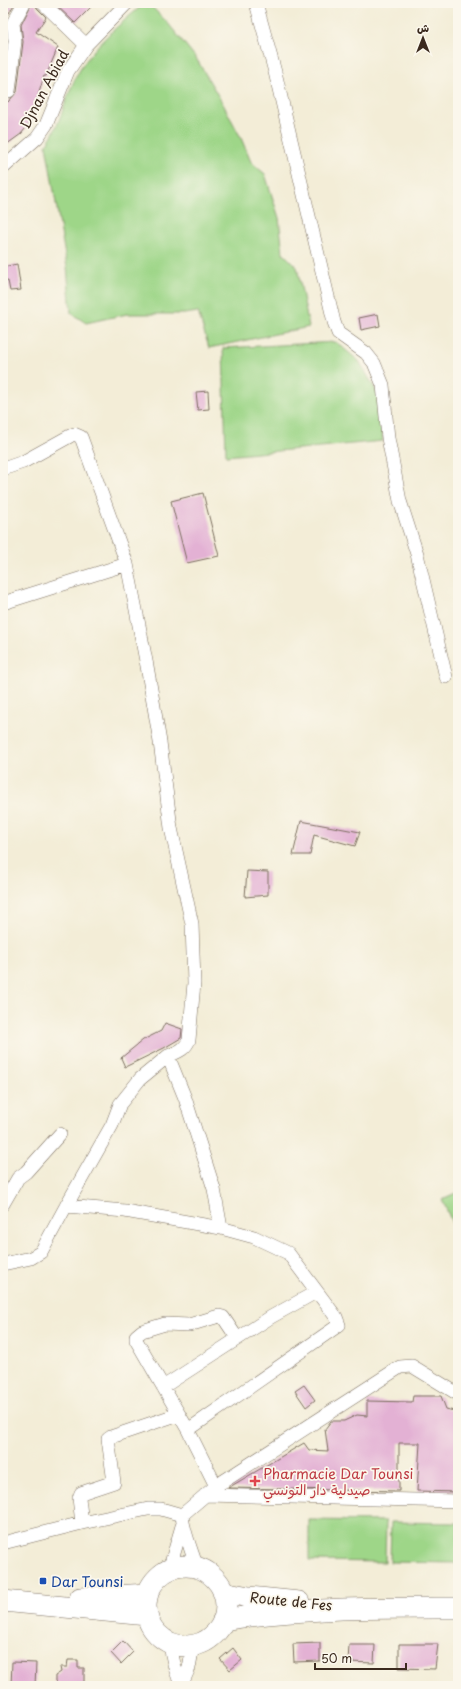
<svg xmlns="http://www.w3.org/2000/svg" width="461" height="1689" font-family="'Playpen Sans','Playpen Sans Arabic',sans-serif">
<style>
.green{fill:#9ed688;stroke:#6c8053}
.building{fill:#e3b1d4}
.lines{fill:none;stroke-linecap:round;stroke-linejoin:round}
.street-casing{stroke:#7b6e5f;stroke-width:14}
.primary-casing{stroke:#7b6e5f;stroke-width:22}
.street{stroke:#fff;stroke-width:13}
.primary{stroke:#fff;stroke-width:21}
.health-dot{fill:#e0444e;stroke:#fbf7ec;stroke-width:1.5}
.transit-dot{fill:#1a4fb4;stroke:#fbf7ec;stroke-width:1.5}
.labels{text-anchor:middle;dominant-baseline:central;stroke-width:3.5;stroke-linejoin:round;paint-order:stroke}
.street-label{font-size:14px;fill:#3b2a1e;stroke:#fbf7ec}
.health-label{font-size:14px;fill:#be3a42;stroke:#fbf7ec;text-anchor:start}
.transit-label{font-size:14px;fill:#164399;stroke:#fbf7ec;text-anchor:start}
</style>
<rect width="100%" height="100%" fill="#fbf7ec"/>
<filter id="ink" filterUnits="userSpaceOnUse"><feTurbulence type="fractalNoise" baseFrequency=".025" numOctaves="2"/><feDisplacementMap in="SourceGraphic" scale="8" xChannelSelector="R" yChannelSelector="G"/><feConvolveMatrix kernelMatrix="1 2 1 2 8 2 1 2 1" color-interpolation-filters="sRGB"/></filter>
<filter id="wash" filterUnits="userSpaceOnUse"><feTurbulence type="fractalNoise" baseFrequency=".012" numOctaves="4" result="noise"/><feDisplacementMap in="SourceGraphic" scale="16" xChannelSelector="R" yChannelSelector="G"/><feGaussianBlur stdDeviation="0.9" result="paint"/><feColorMatrix in="noise" values="0 0 0 0 0 0 0 0 0 0 0 0 0 0 0 0 0 1.4 0 .05"/><feComposite in="paint" operator="in"/></filter>
<g filter="url(#wash)">
<rect width="100%" height="100%" fill="#f3edd7"/>
<path class="green" d="M 145,3 L 148,3 L 167,22 L 196,58 L 223,104 L 241,138 L 251,162 L 265,174 L 279,218 L 283,253 L 297,267 L 309,327 L 209,348 L 198,312 L 184,314 L 127,314 L 86,323 L 71,313 L 67,267 L 46,145 C 61,124 65,98 77,75 C 93,45 120,24 145,3 Z
M 336,342 L 359,361 L 378,394 L 383,441 L 226,456 L 223,348 Z
M 458,1192 L 458,1237 L 442,1199 Z
M 309,1520 L 386,1521 L 385,1562 L 309,1561 Z
M 391,1522 L 458,1523 L 458,1563 L 390,1562 Z"/>
<g id="blocks">
<path class="building" d="M 3,3 L 15,3 L 9,13 L 3,13 Z
M 32,3 L 35,3 L 37,8 L 46,17 L 36,32 L 58,47 L 46,76 L 44,76 L 30,123 L 21,134 L 3,147 L 3,96 L 8,102 L 17,92 L 23,42 L 21,25 Z
M 54,3 L 95,3 L 75,23 Z
M 3,31 L 6,34 L 7,41 L 3,70 Z
M 17,264 L 21,290 L 10,291 L 8,281 L 3,282 L 3,267 Z
M 378,314 L 380,326 L 361,330 L 359,318 Z
M 208,391 L 209,409 L 198,410 L 196,392 Z
M 203,493 L 219,556 L 187,563 L 171,501 Z
M 301,821 L 360,832 L 355,846 L 314,835 L 310,855 L 293,855 Z
M 247,871 L 268,872 L 268,895 L 245,897 Z
M 165,1023 L 182,1029 L 181,1038 L 164,1048 L 125,1067 L 121,1058 L 143,1040 L 161,1031 Z
M 304,1385 L 315,1400 L 306,1407 L 295,1391 Z
M 413,1396 L 441,1396 L 446,1409 L 458,1412 L 458,1492 L 417,1491 L 420,1443 L 399,1443 L 399,1491 L 228,1488 L 304,1443 L 309,1450 L 328,1451 L 325,1429 L 331,1421 L 344,1421 L 357,1415 L 367,1416 L 367,1401 L 412,1402 Z
M 123,1641 L 133,1652 L 121,1664 L 111,1653 Z
M 320,1643 L 320,1661 L 294,1662 L 293,1644 Z
M 399,1644 L 438,1644 L 435,1669 L 399,1668 Z
M 349,1645 L 375,1645 L 374,1663 L 348,1662 Z
M 233,1648 L 242,1660 L 230,1670 L 220,1659 Z
M 68,1660 L 78,1660 L 78,1668 L 84,1668 L 84,1686 L 60,1686 L 55,1681 L 55,1676 L 61,1672 L 60,1667 L 67,1667 Z
M 12,1662 L 36,1663 L 35,1686 L 11,1686 Z"/>
</g>
</g>
<g filter="url(#ink)">
<use href="#blocks" fill-opacity="0" stroke="#7b6e5f" stroke-width="1"/>
<g class="lines">
<g class="street-casing">
<path id="street" d="M 43,3 L 86,45
M 256,3 L 275,72 L 334,322 L 338,333 L 366,353 L 374,363 L 383,385 L 388,438 L 400,501 L 417,554 L 446,677
M 9,91 L 15,41 L 13,23 L 24,3
M 3,168 L 37,138 L 46,125 L 68,71 L 86,45 L 127,3
M 3,469 L 23,462 L 70,436 L 74,434 L 81,437 L 127,564 L 147,666 L 160,742 L 171,828 L 192,924 L 194,983 L 189,1040 C 185,1050 177,1052 168,1056
M 3,603 L 127,564
M 3,1204 L 18,1178 L 26,1172 L 60,1134
M 66,1206 L 112,1125 L 120,1104 L 140,1079 L 168,1056 L 185,1098 L 214,1189 L 221,1228
M 3,1264 L 31,1258 L 41,1252 L 66,1206 L 125,1211 L 221,1228 L 254,1237 L 288,1253 L 336,1317 L 339,1325 L 188,1430
M 163,1387 L 271,1317 L 316,1292
M 216,1486 L 188,1430 L 136,1340 L 136,1336 L 142,1331 L 165,1324 L 189,1325 L 219,1316 L 223,1317 L 237,1338
M 205,1495 L 458,1501
M 82,1523 L 79,1498 L 81,1493 L 114,1482 L 108,1439 L 111,1437 L 179,1414
M 3,1543 L 82,1523 L 148,1509 L 161,1509 L 182,1515
M 197,1568 C 192,1551 183,1531 182,1515 L 216,1486 L 400,1367 L 412,1366 L 458,1394
M 169,1570 L 182,1526
M 169,1642 L 175,1668 L 181,1685
M 181,1686 L 189,1668 L 193,1645"/>
</g>
<g class="primary-casing">
<path id="primary" d="M146 1606a40 40 0 1 1 80 0a40 40 0 1 1-80 0Z
M 223,1592 L 249,1597 L 299,1602
M 80,1598 L 148,1594
M 3,1601 L 147,1615
M 223,1620 C 301,1607 380,1608 458,1608"/>
</g>
<use href="#street" class="street"/>
<use href="#primary" class="primary"/>
</g>
</g>
<path class="health-dot" d="M253 1475h4v4h4v4h-4v4h-4v-4h-4v-4h4z"/>
<rect class="transit-dot" x="39" y="1577" width="8" height="8" rx="2"/>
<g class="labels">
<g class="street-label">
<text transform="translate(44 89) rotate(-62)">Djnan Abiad</text>
<text transform="translate(291 1601) rotate(6)">Route de Fes</text>
</g>
<g class="health-label">
<text x="263" y="1473">Pharmacie Dar Tounsi<tspan x="263" dy="16">صيدلية دار التونسي</tspan></text>
</g>
<g class="transit-label">
<text x="51" y="1581">Dar Tounsi</text>
</g>
</g>
<rect width="461" height="1689" fill="none" stroke="#fbf7ec" stroke-width="16"/>
<g transform="translate(423 38)" stroke="#fbf7ec" stroke-width="3" paint-order="stroke">
<path d="M0-3L7 15L0 10L-7 15Z" fill="#3b2a1e"/>
<text y="-6" font-size="11" font-weight="bold" text-anchor="middle" fill="#3b2a1e">ش</text>
</g>
<path d="M315 1663v6h91v-6" fill="none" stroke="#3b2a1e" stroke-width="2"/>
<text x="321" y="1663" font-size="12" fill="#3b2a1e" stroke="#fbf7ec" stroke-width="3" paint-order="stroke">50 m</text>
</svg>
